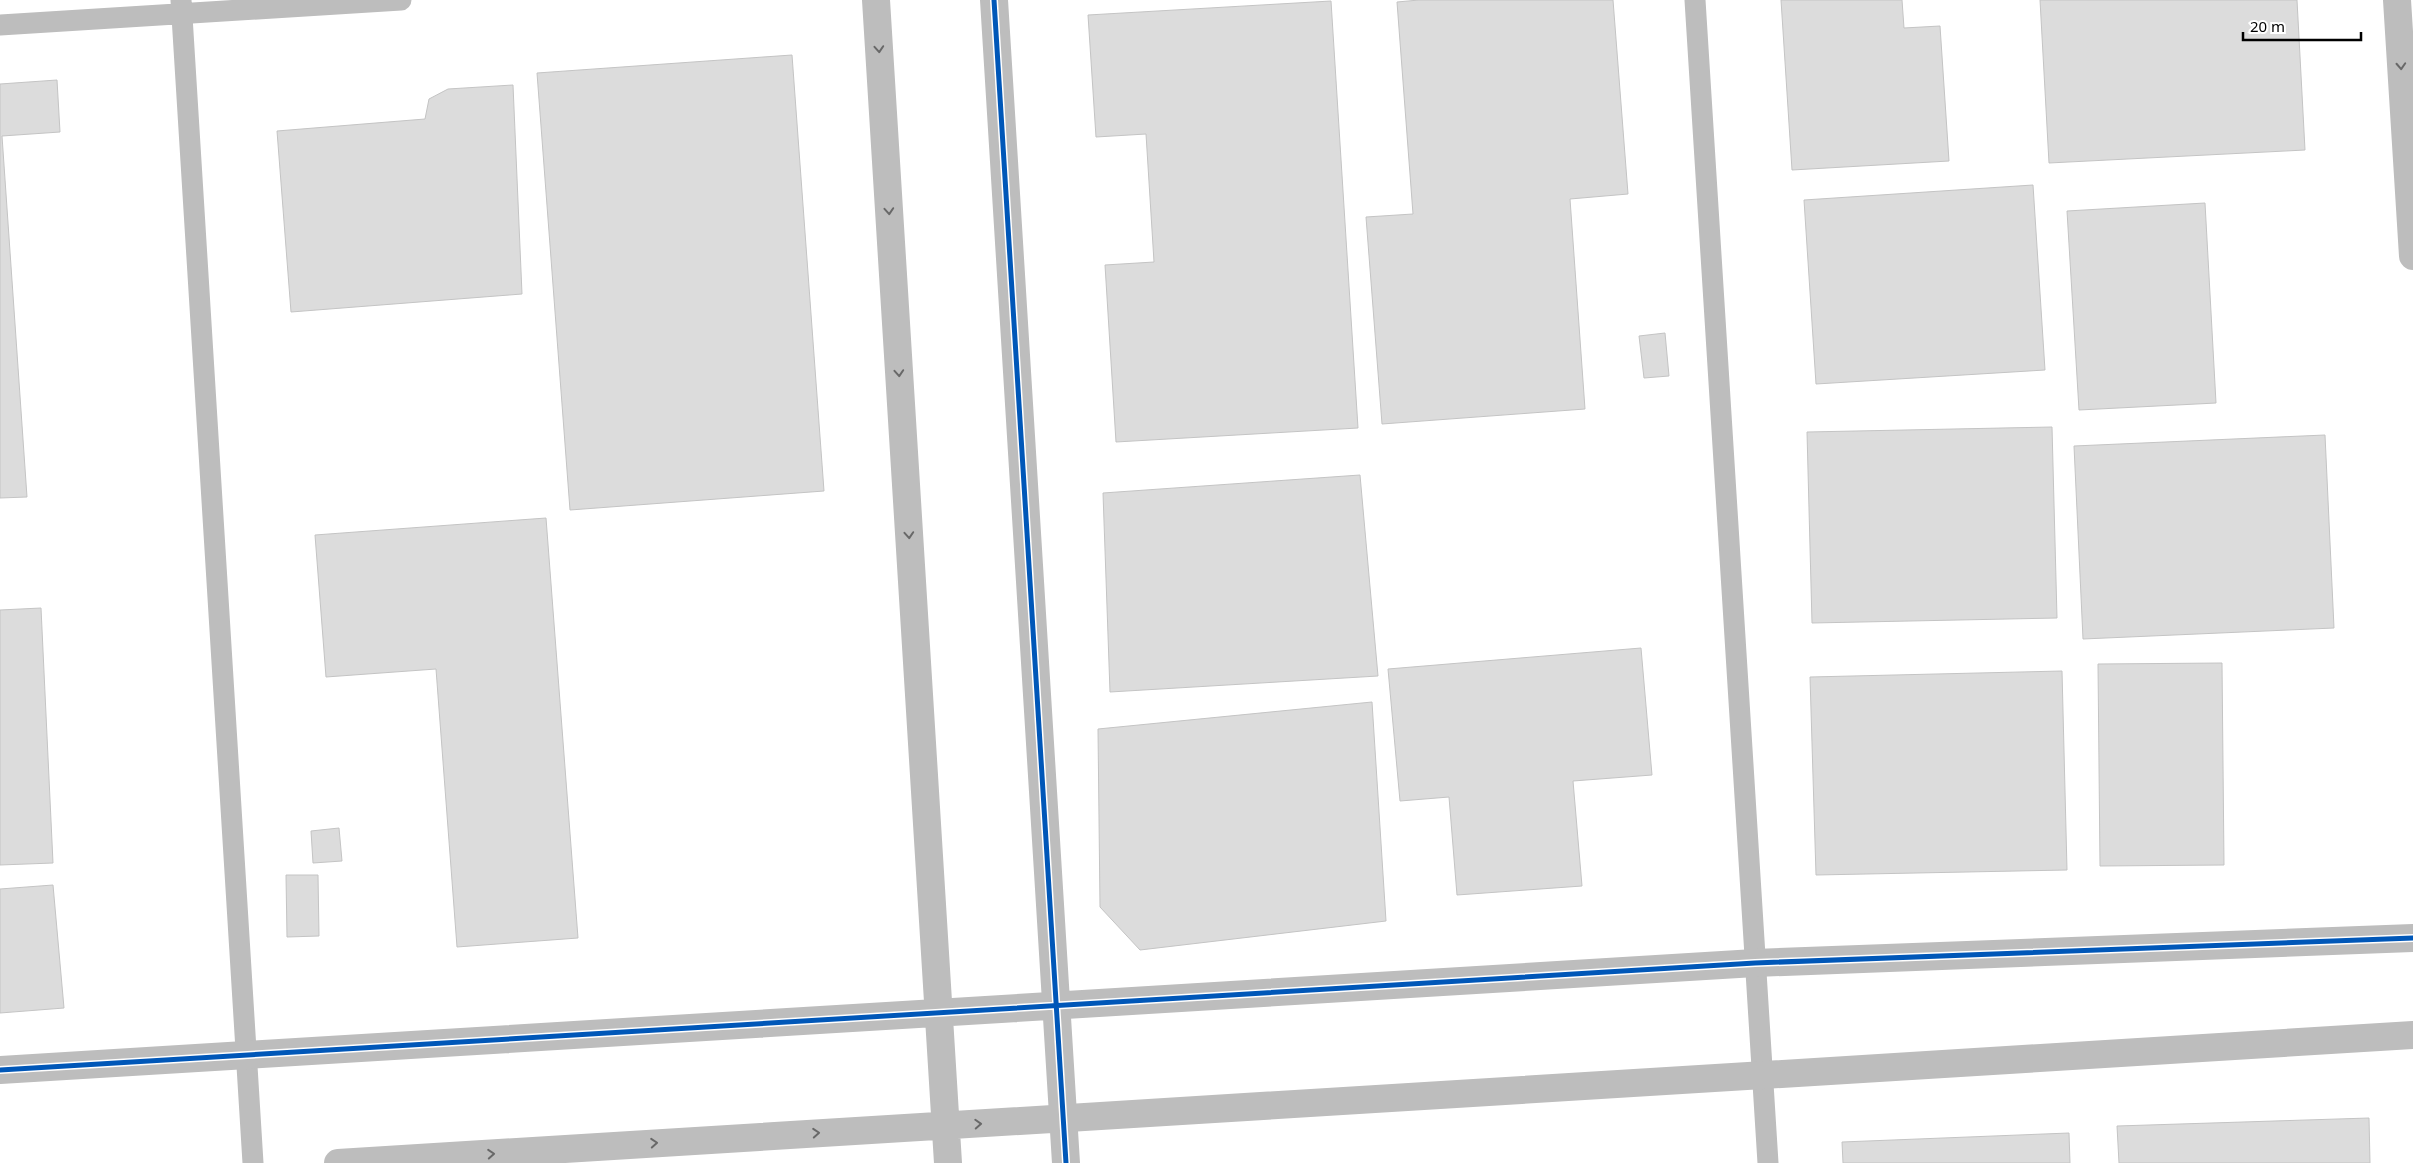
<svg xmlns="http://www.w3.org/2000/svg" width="2413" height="1163" font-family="'Noto Sans',sans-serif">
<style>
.building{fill:#dcdcdc;stroke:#c4c4c4}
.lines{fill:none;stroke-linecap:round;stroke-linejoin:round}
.service{stroke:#bdbdbd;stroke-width:21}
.minor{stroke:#bdbdbd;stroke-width:28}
.tertiary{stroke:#bdbdbd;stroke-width:28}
.cycleway-casing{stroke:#fff;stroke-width:8}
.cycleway{stroke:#0057b8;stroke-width:5}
.oneway{stroke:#686868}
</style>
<rect width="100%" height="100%" fill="#fff"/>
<path class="building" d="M 1419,0 L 1613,0 L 1628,194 L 1570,199 L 1585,409 L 1382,424 L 1366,217 L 1413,214 L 1397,2 Z
M 1781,0 L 1902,0 L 1904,28 L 1940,26 L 1949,161 L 1792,170 Z
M 2040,0 L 2297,0 L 2305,150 L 2049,163 Z
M 1331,1 L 1358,428 L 1116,442 L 1105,265 L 1154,262 L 1146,134 L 1096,137 L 1088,15 Z
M 792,55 L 824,491 L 570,510 L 537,73 Z
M 57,80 L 60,132 L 2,136 L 27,497 L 0,498 L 0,84 Z
M 513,85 L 522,294 L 291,312 L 277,131 L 425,119 L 429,99 L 448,89 Z
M 2033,185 L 2045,370 L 1816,384 L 1804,200 Z
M 2205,203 L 2216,403 L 2079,410 L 2067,211 Z
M 1665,333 L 1669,376 L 1644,378 L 1639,336 Z
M 2052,427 L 2057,618 L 1812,623 L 1807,432 Z
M 2325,435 L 2334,628 L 2083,639 L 2074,446 Z
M 1360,475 L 1378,676 L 1110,692 L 1103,493 Z
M 546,518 L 578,938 L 457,947 L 436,669 L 326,677 L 315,535 Z
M 41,608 L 53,863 L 0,865 L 0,610 Z
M 1641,648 L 1652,775 L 1573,781 L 1582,886 L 1457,895 L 1449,797 L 1400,801 L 1388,669 Z
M 2222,663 L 2224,865 L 2100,866 L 2098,664 Z
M 2062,671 L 2067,870 L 1816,875 L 1810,677 Z
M 1372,702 L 1386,921 L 1140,950 L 1100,907 L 1098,729 Z
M 339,828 L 342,861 L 313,863 L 311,831 Z
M 286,875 L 318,875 L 319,936 L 287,937 Z
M 53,885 L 64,1008 L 0,1013 L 0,889 Z
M 2369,1118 L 2370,1163 L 2119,1163 L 2117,1126 Z
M 2069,1133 L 2070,1163 L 1843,1163 L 1842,1142 Z"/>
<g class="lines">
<path class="service" d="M 181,0 L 253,1163
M 1695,0 L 1768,1163
M 0,25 L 401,0"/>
<path class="minor" d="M 876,0 L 948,1163
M 994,0 L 1066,1163
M 0,1070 L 1755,963 L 2413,938
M 338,1163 L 2413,1035"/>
<path class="tertiary" d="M 2397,0 L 2413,256"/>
<g class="cycleway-casing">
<path id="cycleway" d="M 994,0 L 1066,1163
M 0,1070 L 1755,963 L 2413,938"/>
</g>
<use href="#cycleway" class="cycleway"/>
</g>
<defs><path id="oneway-chevron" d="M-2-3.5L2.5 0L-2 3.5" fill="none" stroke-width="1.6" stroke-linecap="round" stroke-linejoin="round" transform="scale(1.25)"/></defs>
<g class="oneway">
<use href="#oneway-chevron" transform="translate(879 49) rotate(86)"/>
<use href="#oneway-chevron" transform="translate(2401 66) rotate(87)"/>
<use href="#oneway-chevron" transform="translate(889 211) rotate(86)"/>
<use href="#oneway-chevron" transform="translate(899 373) rotate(86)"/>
<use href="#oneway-chevron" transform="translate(909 535) rotate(86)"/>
<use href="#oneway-chevron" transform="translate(978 1124) rotate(-3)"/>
<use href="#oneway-chevron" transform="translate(816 1133) rotate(-4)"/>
<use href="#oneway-chevron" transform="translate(654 1143) rotate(-4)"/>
<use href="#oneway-chevron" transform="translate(491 1154) rotate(-4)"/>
</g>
<path d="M2243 32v8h118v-8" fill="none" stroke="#000000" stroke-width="2.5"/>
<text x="2250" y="32" font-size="15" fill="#000000" stroke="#ffffff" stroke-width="4" paint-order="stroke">20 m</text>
</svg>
